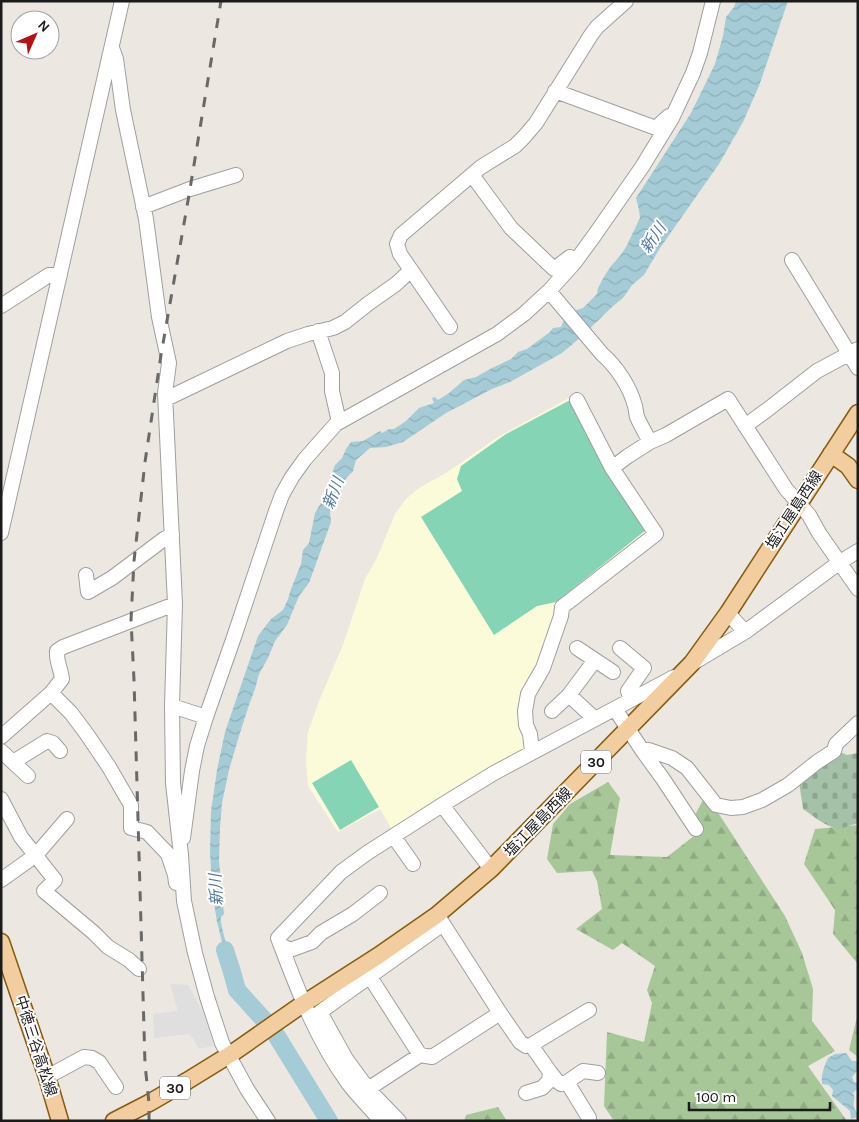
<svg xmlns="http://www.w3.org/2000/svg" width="859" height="1122" font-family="Karla,'Noto Sans JP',sans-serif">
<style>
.education{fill:#fbfbda}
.forest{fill:url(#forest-firs)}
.cemetery{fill:url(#cemetery-stones)}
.pitch{fill:#85d4b5}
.parking{fill:#dfdfdf}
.water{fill:url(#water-waves)}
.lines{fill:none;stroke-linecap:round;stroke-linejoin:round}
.river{stroke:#a5ccd6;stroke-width:18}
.minor-casing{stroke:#9f9f9f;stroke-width:16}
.major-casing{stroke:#855b0d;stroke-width:19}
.minor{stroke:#fff;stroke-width:14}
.major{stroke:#f2cd9f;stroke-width:16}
.rail{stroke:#696969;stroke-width:3;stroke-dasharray:10 10;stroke-linecap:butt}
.labels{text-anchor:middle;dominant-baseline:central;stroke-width:4;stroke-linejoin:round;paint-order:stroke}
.shield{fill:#fff;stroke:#5f5f5f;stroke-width:1}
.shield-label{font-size:14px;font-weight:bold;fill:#1b1b1b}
.street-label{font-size:15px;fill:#1b1b1b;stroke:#fff}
.water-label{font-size:16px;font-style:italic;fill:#517aa1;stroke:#fff}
</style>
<defs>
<pattern id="forest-firs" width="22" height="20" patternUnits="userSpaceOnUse" patternTransform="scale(1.25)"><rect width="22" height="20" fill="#a8c799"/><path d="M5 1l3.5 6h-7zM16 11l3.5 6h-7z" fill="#90aa83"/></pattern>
<pattern id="cemetery-stones" width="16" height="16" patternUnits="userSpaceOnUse" patternTransform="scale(1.25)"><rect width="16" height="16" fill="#a5c2a8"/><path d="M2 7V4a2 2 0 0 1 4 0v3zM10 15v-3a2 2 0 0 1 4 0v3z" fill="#8da690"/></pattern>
<pattern id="water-waves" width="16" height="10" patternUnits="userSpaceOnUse" patternTransform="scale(1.25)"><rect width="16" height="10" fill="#a5ccd6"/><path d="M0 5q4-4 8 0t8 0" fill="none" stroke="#8dafb7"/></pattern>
</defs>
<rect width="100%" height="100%" fill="#ece8e1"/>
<path class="education" d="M 573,396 L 653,533 L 559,614 L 526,694 L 527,748 L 393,831 L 380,809 L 338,832 L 308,786 L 306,760 L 308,732 L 319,701 L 343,645 L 365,579 L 377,558 L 395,514 L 405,500 L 419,488 L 446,473 L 498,437 Z"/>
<path class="forest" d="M 608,782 L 620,798 L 610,855 L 667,857 L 699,832 L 695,815 L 706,794 L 785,916 L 802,953 L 813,989 L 812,1021 L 835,1051 L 808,1066 L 847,1121 L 614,1121 L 604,1106 L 607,1032 L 644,1042 L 652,1003 L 647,990 L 655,966 L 622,943 L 613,950 L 576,929 L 602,909 L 597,881 L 592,871 L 557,873 L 547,859 L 553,824 L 570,804 Z
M 858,825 L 858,984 L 857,963 L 833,934 L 835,910 L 804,864 L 815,829 Z
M 858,1013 L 858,1057 L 849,1050 Z
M 498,1107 L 507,1121 L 464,1121 L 466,1115 Z"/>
<path class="cemetery" d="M 838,751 L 847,755 L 858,753 L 858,824 C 851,824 847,827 842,828 C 828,830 814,816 803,809 L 799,782 Z"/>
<path class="pitch" d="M 572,399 L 646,530 L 556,602 L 537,606 L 494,635 L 421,517 L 462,491 L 457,479 L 461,466 L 506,434 Z
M 351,760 L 379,807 L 340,830 L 312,783 Z"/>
<path class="parking" d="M 170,984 L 188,985 L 204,1014 L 213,1046 L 199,1049 L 190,1034 L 154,1038 L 153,1014 L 178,1011 Z"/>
<path class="water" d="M 736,1 L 788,1 L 759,86 L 743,122 L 719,164 L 660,248 L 644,275 L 632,285 L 623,298 L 612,307 L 581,337 L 562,353 L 510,382 L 492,389 L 446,413 L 403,442 L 386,447 L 370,448 L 356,460 L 353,471 L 344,481 L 335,495 L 330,512 L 331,522 L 309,583 L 299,596 L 287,625 L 275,641 L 268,658 L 259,674 L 255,689 L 249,705 L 239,736 L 229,770 L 222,803 L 220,828 L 219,861 L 224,914 C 223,915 222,916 221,917 C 219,924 233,965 236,973 L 229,970 L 217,922 L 212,890 L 210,851 L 211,811 L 217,770 L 225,732 L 258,636 L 271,619 L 283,610 L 288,599 L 291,589 L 301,564 L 303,550 L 309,543 L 315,513 L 324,498 L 335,465 L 342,458 L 346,449 L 351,442 L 363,441 L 380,431 L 382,433 L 389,429 L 394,429 L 406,421 L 419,408 L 434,403 L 432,398 L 435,397 L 438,400 L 449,393 L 464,380 L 476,377 L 490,369 L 511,359 L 518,352 L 527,349 L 550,332 L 553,328 L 561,327 L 563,322 L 574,311 L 583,308 L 597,294 L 598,288 L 605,275 L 611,266 L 620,256 L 626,247 L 640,218 L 639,210 L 636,198 L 691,113 L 715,64 L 723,36 L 726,17 L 734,7 Z
M 846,1053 L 852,1061 L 858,1061 L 858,1070 L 852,1077 L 854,1082 L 857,1083 L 857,1089 L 853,1093 C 856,1098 853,1101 854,1107 C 855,1111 858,1112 858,1117 L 851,1119 L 850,1111 L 832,1096 L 833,1090 L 829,1085 L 822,1084 C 821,1074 824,1067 828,1058 L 835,1054 Z"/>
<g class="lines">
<path class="river" d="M 225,950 L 232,972 L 237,990 L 273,1030 L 329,1121"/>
<g class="minor-casing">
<path id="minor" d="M 112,48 L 116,59 L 123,110 L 146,219 L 159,317 L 169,363 L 165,393 L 175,604 L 172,706 L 173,783 L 181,855 L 184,901 L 195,953 L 207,997 L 222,1043 L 247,1089 L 268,1121
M 555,91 L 656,128 L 669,116
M 472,175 L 511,228 L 554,269 L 570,257 L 573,260
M 143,207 L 190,189 L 236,175
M 792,260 L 858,368
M 411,270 L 450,327
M 549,291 L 602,354 C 617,367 630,387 635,406 C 636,410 636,413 637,417 C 641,426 646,434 650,442
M 1,306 L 49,275 L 60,275
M 318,331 L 332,373 L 332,391 L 339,422
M 166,399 L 287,341 L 308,334 L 333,328 L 345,322 L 369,303 L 396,284 L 411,270 L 400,254 L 397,244 L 401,235 L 481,167 L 515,146 L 524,137 L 536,123 L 591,35 L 597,27 L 626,1
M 745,426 L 767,410 L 817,371 L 858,349
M 612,468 L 628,456 L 650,442 L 666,435 L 728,399 L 786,489 L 809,515 L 819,533 L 858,589
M 1,533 L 122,1
M 86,575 L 88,592 L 112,578 L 164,539 L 172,535
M 728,613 L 745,632
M 577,648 L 613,672
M 620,648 L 644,668 L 628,691 L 631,700
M 693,663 L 745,632 L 840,562 L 858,551
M 51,693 L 71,713 L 86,733 L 109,767 L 131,805 L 131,828 L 147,832 L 168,854 L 175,875 L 176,883
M 569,695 L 595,719
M 172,706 L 206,717
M 615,709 L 642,750 L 663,779 L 696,829
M 552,711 L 569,695 L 595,660
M 1,737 L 51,693 L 62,679 C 61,669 56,661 57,651 L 63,647 L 175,604
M 642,750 L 649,750 L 672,758 L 687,768 L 716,805 L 731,808 L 743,807 L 762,800 L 788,785 L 817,762 L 834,751 L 836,744 L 858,723
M 1,751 L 28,776
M 532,752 L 530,734 L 526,725 L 525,711 L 528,694 L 543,668 L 561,616 L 562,607 L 656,534 L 612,468 L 577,400
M 13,762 L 47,741 L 53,743 L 60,751
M 1,799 L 21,837 L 55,880 L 44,891 L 94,933 L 108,947 L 129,960 L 139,969
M 442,805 L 491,869
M 394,837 L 413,864
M 183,838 L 192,771 L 197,746 L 206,717 L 234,637 L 276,511 L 282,495 L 292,477 L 305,459 L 336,424 L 497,334 L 524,314 L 549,291 L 575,262 L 594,236 L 642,167 L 672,118 L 693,73 L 700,53 L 713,1
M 1,880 L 36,855 L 67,819
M 281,945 L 290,950 L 312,942 L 321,933 L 353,914 L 380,893
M 370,977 L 420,1055
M 500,1013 L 520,1042 L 526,1046 L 531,1045 L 589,1010
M 550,1072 L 557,1081 L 561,1084 L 567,1082 L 583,1071 L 598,1073
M 47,1077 L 84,1057 L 92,1058 L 99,1062 L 116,1087
M 567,1082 L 589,1118
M 368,1089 L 420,1055 L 432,1057 L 500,1013 L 438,916
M 526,1093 L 542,1088 L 549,1081 L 550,1072 L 531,1045
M 381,1121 C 370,1108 358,1096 348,1083 C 316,1039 297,988 278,938 L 341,872 L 367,853 L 442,805 L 494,773 L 674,677
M 399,1121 L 368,1089 L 346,1059 L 320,1012 L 443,924"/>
</g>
<g class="major-casing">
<path id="major" d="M 831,454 L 848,466 L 858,480
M 1,942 L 47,1077 L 60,1121
M 114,1121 L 149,1103 L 187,1081 L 234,1052 L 297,1008 L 378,956 L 437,915 L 491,869 L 692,663 L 728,613 L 858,413"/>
</g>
<use href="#minor" class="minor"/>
<use href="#major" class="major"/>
<path class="rail" d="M 149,1121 L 149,1103 L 145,1064 L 134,680 L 131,620 L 134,561 L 145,462 L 161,355 L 189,195 L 221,1"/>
</g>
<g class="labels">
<g class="shield">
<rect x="581" y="750.5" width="30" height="23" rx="4"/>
<rect x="160" y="1076.5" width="30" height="23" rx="4"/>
</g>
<g class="shield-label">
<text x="596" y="762">30</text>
<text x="175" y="1088">30</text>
</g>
<g class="street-label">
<text transform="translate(794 510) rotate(-57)">塩江屋島西線</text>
<text transform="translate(538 822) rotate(-46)">塩江屋島西線</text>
<text transform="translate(36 1046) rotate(72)">中徳三谷高松線</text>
</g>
<g class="water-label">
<text transform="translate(653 238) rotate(-56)">新川</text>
<text transform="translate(333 493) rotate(-69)">新川</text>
<text transform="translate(216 890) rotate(-94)">新川</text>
</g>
</g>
<rect width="859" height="1122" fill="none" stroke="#1b1b1b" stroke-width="5"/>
<g transform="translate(35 35) rotate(45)"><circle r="24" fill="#ffffff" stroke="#a4a4a4"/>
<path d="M0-4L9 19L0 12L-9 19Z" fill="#b41215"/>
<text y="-8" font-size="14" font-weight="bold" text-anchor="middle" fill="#1b1b1b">N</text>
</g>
<path d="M689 1102v8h141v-8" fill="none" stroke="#1b1b1b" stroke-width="2.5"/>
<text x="696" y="1102" font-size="15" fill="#1b1b1b" stroke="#ffffff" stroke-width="4" paint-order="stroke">100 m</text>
</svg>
